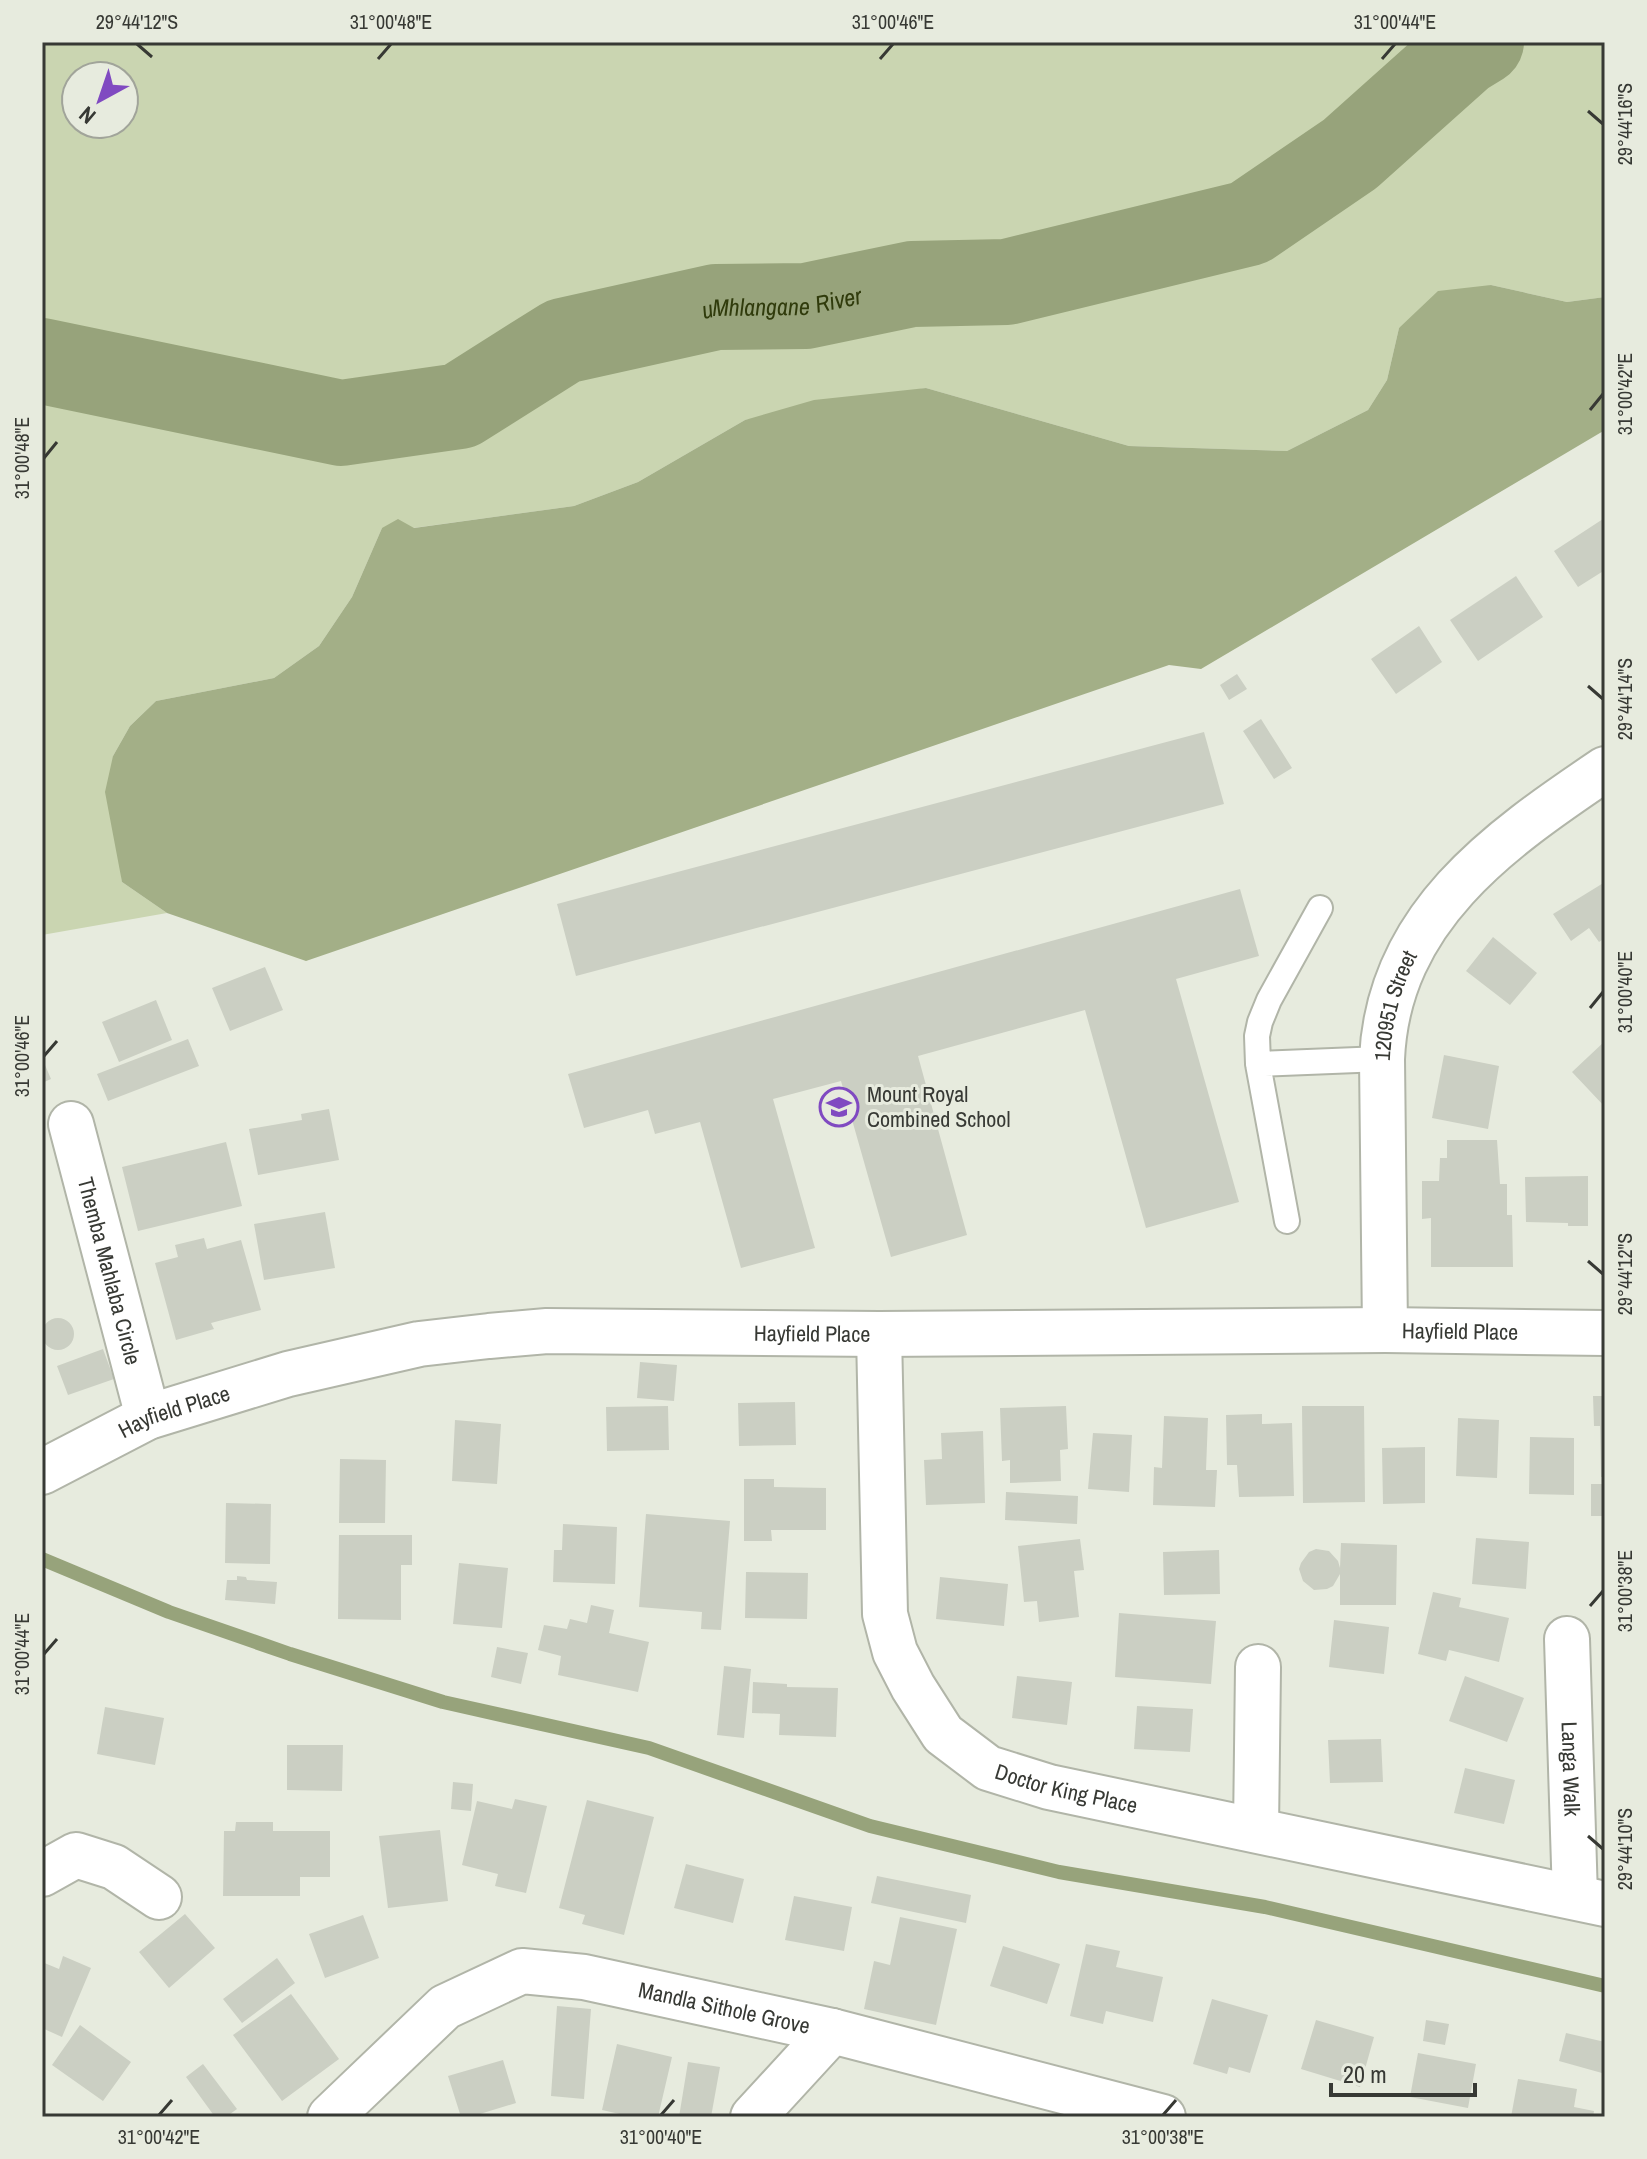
<svg xmlns="http://www.w3.org/2000/svg" width="1647" height="2159" font-family="'Archivo Narrow',sans-serif">
<style>
.green{fill:#cad5b1;fill-rule:evenodd}
.forest{fill:#a3af87}
.lines{fill:none;stroke-linecap:round;stroke-linejoin:round}
.stream{stroke:#97a37b;stroke-width:14}
.river{stroke:#97a37b;stroke-width:86}
.building{fill:#cbcfc3}
.service-casing{stroke:#b1b5a8;stroke-width:28}
.minor-casing{stroke:#b1b5a8;stroke-width:48}
.service{stroke:#fff;stroke-width:24}
.minor{stroke:#fff;stroke-width:44}
.ticks{fill:none;stroke:#373934;stroke-width:3}
.labels{text-anchor:middle;dominant-baseline:central;stroke-width:6;stroke-linejoin:round;paint-order:stroke}
.street-label{font-size:22px;fill:#373934;stroke:#e7ebde}
.poi-label{font-size:22px;fill:#373934;stroke:#e7ebde;text-anchor:start}
.water-label{font-size:24px;font-style:italic;fill:#303b0c;stroke:#e7ebde}
.neatline{fill:none;stroke:#373934;stroke-width:3}
.ticks-label{font-size:20px;text-anchor:middle;fill:#373934}
</style>
<rect width="100%" height="100%" fill="#e7ebde"/>
<path class="green" d="M 42,42 L 1605,42 L 1605,297 L 1567,302 L 1491,285 L 1399,328 L 1387,380 L 1368,410 L 1287,451 L 1129,446 L 926,388 L 745,420 L 638,482 L 574,506 L 413,528 L 382,528 L 352,597 L 319,646 L 274,678 L 156,701 L 130,726 L 113,756 L 122,882 L 167,913 L 42,935 ZM 76,76 L 124,76 L 124,124 L 76,124 Z"/>
<path class="forest" d="M 1491,285 L 1567,302 L 1605,297 L 1605,430 L 1201,669 L 1169,665 L 306,961 L 167,913 L 122,882 L 105,792 L 113,756 L 130,726 L 156,701 L 274,678 L 319,646 L 352,597 L 382,528 L 398,519 L 414,528 L 574,506 L 638,482 L 745,420 L 814,400 L 926,388 L 1129,446 L 1287,451 L 1368,410 L 1387,380 L 1399,328 L 1438,291 Z"/>
<g class="lines">
<path class="stream" d="M 42,1559 L 169,1612 L 290,1654 L 443,1702 L 649,1748 L 870,1826 L 1059,1872 L 1265,1907 L 1605,1986"/>
<path class="river" id="s1" d="M 42,361 L 341,423 L 460,406 L 563,341 L 716,307 L 806,306 L 912,284 L 1007,282 L 1249,223 L 1350,154 L 1463,53 L 1481,42"/>
</g>
<path class="building" d="M 1603,519 L 1605,570 L 1578,587 L 1554,551 Z
M 1516,576 L 1543,617 L 1478,661 L 1450,620 Z
M 1419,626 L 1442,662 L 1396,694 L 1371,659 Z
M 1237,674 L 1247,689 L 1229,700 L 1220,685 Z
M 1261,719 L 1292,768 L 1274,779 L 1243,731 Z
M 1204,732 L 1224,804 L 576,976 L 557,904 Z
M 1605,882 L 1605,938 L 1599,942 L 1589,928 L 1571,941 L 1553,914 Z
M 1240,889 L 1259,956 L 1176,979 L 1239,1202 L 1146,1228 L 1085,1010 L 918,1056 L 967,1235 L 891,1257 L 841,1081 L 773,1099 L 815,1248 L 741,1268 L 700,1122 L 655,1134 L 648,1110 L 584,1128 L 568,1074 Z
M 1493,937 L 1537,973 L 1510,1005 L 1466,971 Z
M 265,967 L 283,1010 L 230,1031 L 212,988 Z
M 156,1000 L 172,1040 L 119,1062 L 102,1022 Z
M 188,1039 L 199,1066 L 108,1101 L 97,1074 Z
M 1605,1041 L 1605,1107 L 1572,1072 Z
M 1444,1055 L 1499,1066 L 1488,1129 L 1432,1118 Z
M 42,1058 L 51,1079 L 42,1083 Z
M 329,1109 L 339,1160 L 258,1175 L 249,1129 L 302,1120 L 301,1114 Z
M 1447,1140 L 1497,1140 L 1500,1184 L 1507,1184 L 1507,1215 L 1512,1215 L 1513,1267 L 1431,1267 L 1431,1218 L 1422,1219 L 1422,1181 L 1439,1181 L 1440,1158 L 1447,1158 Z
M 226,1142 L 242,1206 L 138,1231 L 122,1167 Z
M 1588,1176 L 1588,1226 L 1568,1226 L 1568,1223 L 1526,1222 L 1525,1177 Z
M 325,1212 L 335,1268 L 264,1280 L 254,1224 Z
M 204,1238 L 207,1249 L 241,1240 L 261,1310 L 211,1323 L 214,1329 L 176,1340 L 155,1263 L 178,1257 L 175,1245 Z
M42 1334a16 16 0 1 1 32 0a16 16 0 1 1-32 0Z
M 103,1349 L 114,1379 L 68,1395 L 57,1366 Z
M 640,1362 L 677,1365 L 674,1401 L 637,1398 Z
M 1593,1396 L 1605,1396 L 1605,1477 L 1601,1477 L 1600,1426 L 1594,1426 Z
M 795,1402 L 796,1445 L 739,1446 L 738,1403 Z
M 668,1406 L 669,1450 L 607,1451 L 606,1407 Z
M 1066,1406 L 1068,1449 L 1060,1450 L 1061,1481 L 1010,1483 L 1010,1460 L 1002,1461 L 1000,1408 Z
M 1302,1406 L 1364,1406 L 1365,1502 L 1303,1503 Z
M 1262,1414 L 1262,1424 L 1292,1423 L 1294,1496 L 1239,1497 L 1237,1465 L 1227,1465 L 1226,1415 Z
M 1164,1416 L 1208,1418 L 1206,1470 L 1217,1470 L 1215,1507 L 1153,1505 L 1154,1467 L 1162,1468 Z
M 1458,1418 L 1499,1420 L 1497,1478 L 1456,1476 Z
M 455,1420 L 501,1424 L 497,1484 L 452,1481 Z
M 983,1431 L 985,1503 L 926,1505 L 924,1460 L 942,1459 L 941,1433 Z
M 1093,1433 L 1132,1435 L 1129,1492 L 1088,1489 Z
M 1530,1437 L 1574,1438 L 1574,1495 L 1529,1494 Z
M 1425,1447 L 1425,1503 L 1383,1504 L 1382,1448 Z
M 340,1459 L 386,1460 L 385,1523 L 339,1523 Z
M 744,1479 L 774,1479 L 774,1487 L 826,1488 L 826,1530 L 771,1530 L 772,1541 L 744,1541 Z
M 1591,1484 L 1605,1484 L 1605,1516 L 1591,1516 Z
M 1006,1492 L 1078,1496 L 1077,1524 L 1005,1520 Z
M 226,1503 L 271,1504 L 270,1564 L 225,1563 Z
M 646,1514 L 730,1521 L 721,1630 L 701,1629 L 702,1612 L 639,1607 Z
M 563,1524 L 617,1527 L 615,1584 L 553,1582 L 554,1550 L 562,1550 Z
M 339,1535 L 412,1535 L 412,1565 L 401,1565 L 401,1620 L 338,1619 Z
M 1476,1538 L 1529,1542 L 1526,1589 L 1472,1584 Z
M 1080,1539 L 1084,1570 L 1074,1571 L 1079,1617 L 1039,1622 L 1037,1601 L 1024,1602 L 1018,1546 Z
M 1341,1543 L 1397,1545 L 1396,1605 L 1340,1605 L 1340,1574 L 1333,1586 L 1327,1589 L 1314,1590 L 1303,1581 L 1299,1569 L 1301,1563 L 1309,1552 L 1316,1549 L 1329,1551 L 1338,1561 L 1340,1568 Z
M 1219,1550 L 1220,1594 L 1164,1595 L 1163,1552 Z
M 459,1563 L 508,1568 L 502,1628 L 453,1624 Z
M 746,1572 L 808,1573 L 807,1619 L 745,1618 Z
M 237,1576 L 246,1577 L 247,1580 L 277,1582 L 275,1604 L 225,1600 L 227,1580 L 237,1580 Z
M 940,1577 L 1008,1584 L 1004,1626 L 936,1619 Z
M 1433,1592 L 1461,1598 L 1459,1607 L 1509,1618 L 1499,1662 L 1449,1650 L 1446,1661 L 1418,1654 Z
M 591,1605 L 614,1610 L 609,1633 L 649,1642 L 638,1692 L 558,1675 L 561,1656 L 538,1650 L 544,1625 L 567,1629 L 570,1619 L 587,1623 Z
M 1119,1613 L 1216,1621 L 1211,1684 L 1115,1677 Z
M 1334,1620 L 1389,1627 L 1384,1674 L 1329,1667 Z
M 497,1647 L 528,1653 L 521,1684 L 491,1677 Z
M 724,1666 L 751,1669 L 744,1738 L 717,1735 Z
M 1017,1676 L 1072,1682 L 1067,1725 L 1012,1718 Z
M 1465,1676 L 1524,1698 L 1507,1742 L 1449,1721 Z
M 753,1682 L 787,1684 L 787,1687 L 838,1688 L 836,1737 L 779,1735 L 780,1714 L 752,1713 Z
M 1137,1706 L 1193,1709 L 1190,1752 L 1134,1749 Z
M 105,1707 L 164,1718 L 155,1765 L 97,1754 Z
M 1381,1739 L 1383,1782 L 1330,1783 L 1328,1740 Z
M 287,1745 L 343,1745 L 342,1791 L 287,1790 Z
M 1465,1768 L 1515,1780 L 1504,1824 L 1454,1813 Z
M 453,1782 L 473,1784 L 471,1811 L 451,1809 Z
M 515,1799 L 547,1806 L 526,1893 L 495,1886 L 498,1874 L 462,1865 L 477,1801 L 512,1809 Z
M 587,1800 L 654,1817 L 624,1935 L 582,1924 L 585,1915 L 559,1908 Z
M 236,1822 L 273,1822 L 273,1831 L 330,1831 L 330,1877 L 300,1877 L 300,1896 L 223,1896 L 224,1831 L 235,1831 Z
M 440,1830 L 448,1901 L 388,1908 L 379,1836 Z
M 686,1864 L 744,1879 L 733,1923 L 674,1908 Z
M 877,1876 L 971,1895 L 966,1923 L 871,1903 Z
M 794,1896 L 852,1907 L 844,1951 L 785,1940 Z
M 185,1914 L 215,1948 L 169,1988 L 139,1952 Z
M 363,1915 L 379,1958 L 325,1978 L 309,1934 Z
M 900,1917 L 957,1929 L 936,2025 L 864,2009 L 874,1961 L 890,1965 Z
M 1086,1944 L 1120,1951 L 1116,1967 L 1163,1977 L 1153,2022 L 1106,2011 L 1103,2024 L 1070,2016 Z
M 1003,1946 L 1060,1964 L 1047,2004 L 990,1986 Z
M 63,1956 L 91,1968 L 62,2037 L 42,2028 L 42,1962 L 59,1969 Z
M 277,1958 L 295,1983 L 242,2023 L 223,1999 Z
M 291,1994 L 339,2059 L 282,2101 L 233,2035 Z
M 1212,1999 L 1268,2015 L 1250,2073 L 1229,2067 L 1227,2074 L 1193,2064 Z
M 557,2006 L 591,2009 L 584,2099 L 551,2096 Z
M 1316,2020 L 1374,2037 L 1360,2087 L 1301,2069 Z
M 1426,2020 L 1449,2024 L 1445,2045 L 1423,2041 Z
M 80,2025 L 131,2062 L 103,2101 L 52,2065 Z
M 1566,2033 L 1605,2042 L 1602,2073 L 1559,2061 Z
M 617,2044 L 672,2057 L 658,2117 L 633,2117 L 602,2110 Z
M 1418,2053 L 1476,2064 L 1468,2108 L 1410,2097 Z
M 503,2060 L 516,2103 L 470,2117 L 461,2117 L 448,2076 Z
M 688,2062 L 720,2067 L 711,2117 L 679,2117 Z
M 203,2064 L 237,2109 L 226,2117 L 215,2117 L 186,2077 Z
M 1518,2079 L 1577,2089 L 1574,2107 L 1594,2111 L 1593,2117 L 1511,2117 Z"/>
<g class="lines">
<g class="service-casing">
<path id="service" d="M 1258,1064 L 1382,1059
M 1287,1221 L 1258,1064 L 1257,1036 L 1260,1022 L 1269,1000 L 1320,908"/>
</g>
<g class="minor-casing">
<g id="minor">
<path id="s2" d="M 71,1124 L 148,1417"/>
<path id="s3" d="M 1385,1330 L 1382,1059 C 1388,918 1498,841 1605,769"/>
<path id="s4" d="M 879,1334 L 885,1614 L 895,1652 L 913,1687 L 943,1734 L 988,1768 L 1049,1787 L 1605,1904"/>
<path id="s5" d="M 42,1472 L 148,1417 L 288,1374 L 419,1344 L 489,1336 L 547,1331 L 879,1334 L 1385,1330 L 1605,1333"/>
<path id="s6" d="M 1567,1639 L 1575,1897"/>
<path d="M 1256,1830 L 1258,1667"/>
<path d="M 42,1874 L 76,1855 L 114,1867 L 159,1897"/>
<path id="s7" d="M 330,2117 L 445,2007 L 522,1971 L 584,1977 L 832,2031 L 1163,2117"/>
<path d="M 753,2117 L 832,2031"/>
</g>
</g>
<use href="#service" class="service"/>
<use href="#minor" class="minor"/>
</g>
<path class="ticks" d="M 137,44 L 152,57M 378,59 L 391,44M 880,59 L 893,44M 1382,59 L 1395,44M 1588,111 L 1603,124M 1590,410 L 1603,394M 44,458 L 57,442M 1588,686 L 1603,699M 1590,1008 L 1603,992M 44,1056 L 57,1041M 1588,1261 L 1603,1274M 1590,1606 L 1603,1591M 44,1654 L 57,1639M 1588,1836 L 1603,1849M 159,2115 L 172,2100M 661,2115 L 674,2100M 1163,2115 L 1176,2100"/>
<defs>
<g id="school-ring" transform="scale(2)"><circle r="9.5" fill="#e7ebde" stroke="#804ac1" stroke-width="1.5"/><path d="M0-5L7-2L0 1L-7-2ZM-4 1L0 2.5L4 1V4Q0 6-4 4Z" fill="#804ac1"/></g>
</defs>
<g fill-rule="evenodd">
<use href="#school-ring" x="839" y="1107"/>
</g>
<g class="labels">
<g class="street-label">
<text stroke="none"><textPath href="#s3" startOffset="326">120951 Street</textPath></text>
<text stroke="none"><textPath href="#s2" startOffset="152">Themba Mahlaba Circle</textPath></text>
<text stroke="none"><textPath href="#s5" startOffset="1442">Hayfield Place</textPath></text>
<text stroke="none"><textPath href="#s5" startOffset="794">Hayfield Place</textPath></text>
<text stroke="none"><textPath href="#s5" startOffset="146">Hayfield Place</textPath></text>
<text stroke="none"><textPath href="#s6" startOffset="130">Langa Walk</textPath></text>
<text stroke="none"><textPath href="#s4" startOffset="552">Doctor King Place</textPath></text>
<text stroke="none"><textPath href="#s7" startOffset="450">Mandla Sithole Grove</textPath></text>
</g>
<g class="poi-label">
<text x="867" y="1094">Mount Royal<tspan x="867" dy="25">Combined School</tspan></text>
</g>
<g class="water-label">
<text stroke="none"><textPath href="#s1" startOffset="770">uMhlangane River</textPath></text>
</g>
</g>
<rect width="1647" height="2159" fill="none" stroke="#e7ebde" stroke-width="88"/>
<g transform="translate(100 100) rotate(220)"><circle r="38" fill="#e7ebde" stroke="#a1a49a" stroke-width="2"/>
<path d="M0-6L14 30L0 20L-14 30Z" fill="#804ac1"/>
<text y="-12" font-size="22" font-weight="bold" text-anchor="middle" fill="#373934">N</text>
</g>
<path d="M1331 2083v12h144v-12" fill="none" stroke="#373934" stroke-width="4"/>
<text x="1343" y="2083" font-size="24" fill="#373934" stroke="#e7ebde" stroke-width="6" paint-order="stroke">20 m</text>
<rect x="44" y="44" width="1559" height="2071" class="neatline"/>
<g class="ticks-label">
<text x="137" y="29">29°44'12"S</text>
<text x="391" y="29">31°00'48"E</text>
<text x="893" y="29">31°00'46"E</text>
<text x="1395" y="29">31°00'44"E</text>
<text transform="translate(1625 124) rotate(-90)" y="7">29°44'16"S</text>
<text transform="translate(1625 394) rotate(-90)" y="7">31°00'42"E</text>
<text transform="translate(22 458) rotate(-90)" y="7">31°00'48"E</text>
<text transform="translate(1625 699) rotate(-90)" y="7">29°44'14"S</text>
<text transform="translate(1625 992) rotate(-90)" y="7">31°00'40"E</text>
<text transform="translate(22 1056) rotate(-90)" y="7">31°00'46"E</text>
<text transform="translate(1625 1274) rotate(-90)" y="7">29°44'12"S</text>
<text transform="translate(1625 1591) rotate(-90)" y="7">31°00'38"E</text>
<text transform="translate(22 1654) rotate(-90)" y="7">31°00'44"E</text>
<text transform="translate(1625 1849) rotate(-90)" y="7">29°44'10"S</text>
<text x="159" y="2144">31°00'42"E</text>
<text x="661" y="2144">31°00'40"E</text>
<text x="1163" y="2144">31°00'38"E</text>
</g>
</svg>
